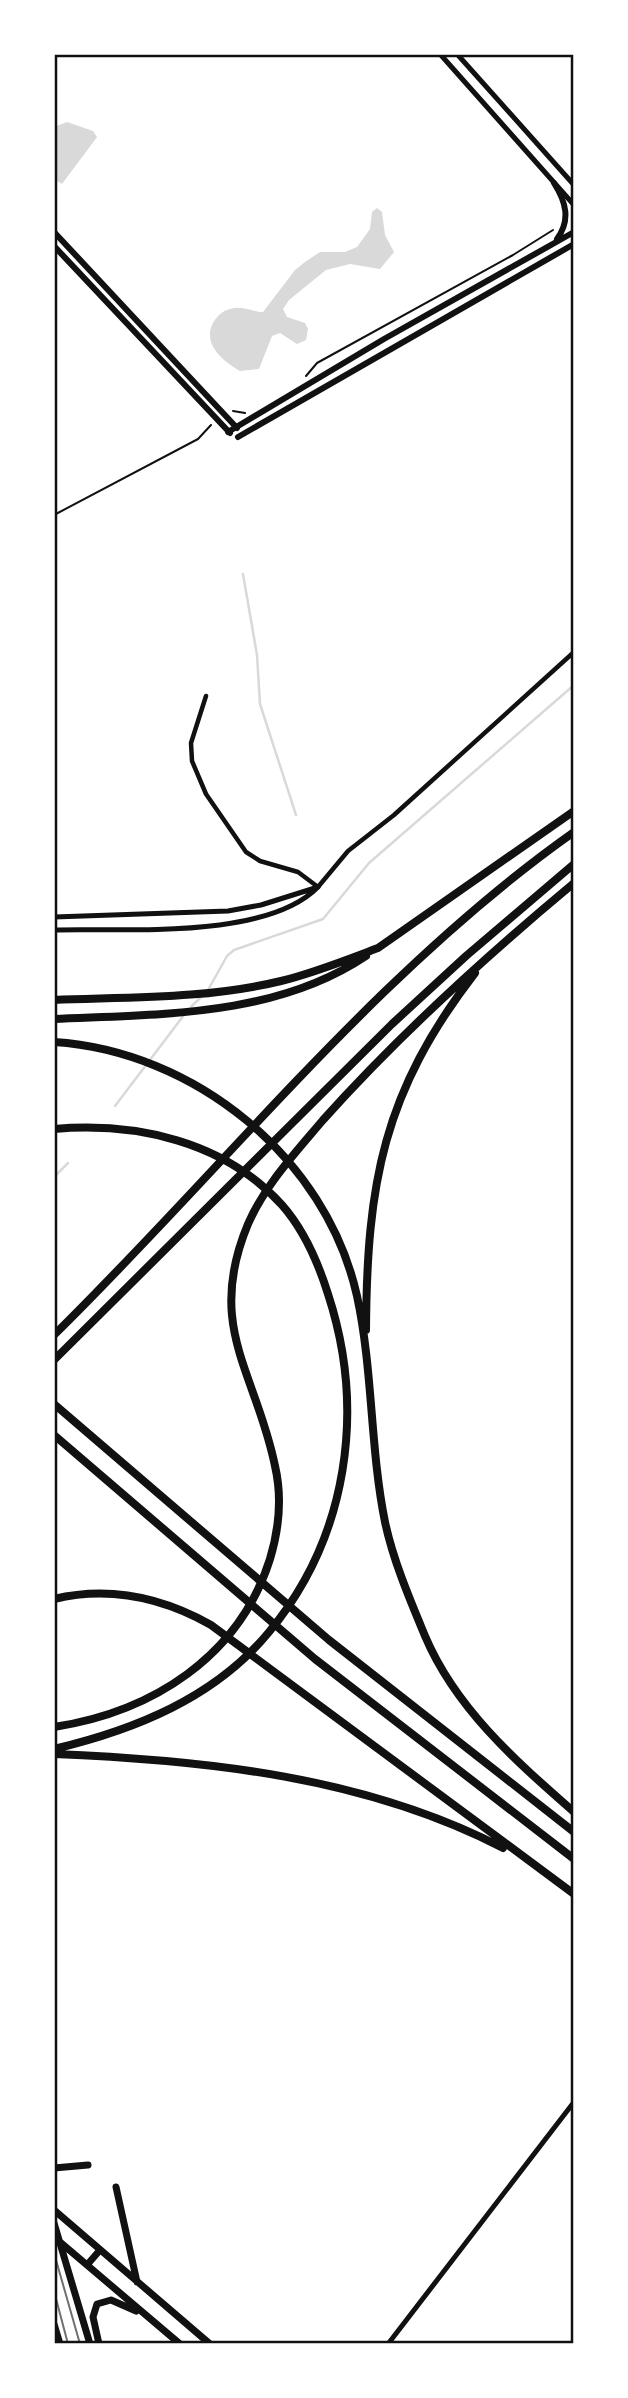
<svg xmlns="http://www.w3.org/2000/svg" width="628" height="2398" font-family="Cabin,sans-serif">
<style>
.water{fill:#d9d9d9}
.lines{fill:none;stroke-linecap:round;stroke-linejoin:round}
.stream{stroke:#d9d9d9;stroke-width:2.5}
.path{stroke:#111;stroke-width:2}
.minor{stroke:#111;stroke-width:4.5}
.tertiary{stroke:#111;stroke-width:5}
.secondary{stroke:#111;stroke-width:6}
.primary{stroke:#111;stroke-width:7}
.motorway{stroke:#111;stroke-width:8}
.tram{stroke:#707070;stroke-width:2}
.neatline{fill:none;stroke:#111;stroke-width:2.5}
</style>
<rect width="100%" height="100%" fill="#fff"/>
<path class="water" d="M 67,122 L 93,131 L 97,137 L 62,184 L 54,179 L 54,127 Z
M 377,208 L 382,212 L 385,235 L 394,252 L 380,269 L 350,264 L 326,270 L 289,300 L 283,309 L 287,317 L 305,323 L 308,329 L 306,340 L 297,344 L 280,333 L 272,336 L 259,369 L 240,371 C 223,361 202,344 213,323 C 217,316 222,311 230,309 C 241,305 253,312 263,312 L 295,270 L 305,262 L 320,252 L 345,252 L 357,247 L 370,229 L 372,212 Z"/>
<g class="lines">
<path class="stream" d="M 243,574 L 257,655 L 260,704 L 296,815
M 208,990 L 227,956 L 234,950 L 323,919 L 369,863 L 574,685
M 191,1007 L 201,997
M 115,1106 L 184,1015
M 54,1177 L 68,1163"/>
<path class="path" d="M 306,376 L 317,363 L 513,255 L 553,230
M 233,411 L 245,413
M 54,515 L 198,439 L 211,425"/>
<path class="minor" d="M 206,696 L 191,743 L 192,761 L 206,794 L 246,852 L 260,861 L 298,872 L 318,887 L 348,851 L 394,815 L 574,652"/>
<path class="tertiary" d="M 440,54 L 574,205
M 457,54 L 574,185
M 54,917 L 228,911 L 261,905 L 315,888
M 54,930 C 126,928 266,940 318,887
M 388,2344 L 574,2102"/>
<path class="secondary" d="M 554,183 C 566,202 571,220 557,239
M 54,232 L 237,428
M 54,246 L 230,433
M 228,432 L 384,339 L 574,232
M 238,437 L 574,244"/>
<path class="primary" d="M 54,2168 L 88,2165
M 116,2187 L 137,2282
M 54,2210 L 210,2344
M 54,2223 L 90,2344
M 54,2237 L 180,2344
M 87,2265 L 100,2250
M 54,2324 L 60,2344
M 99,2344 L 93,2317 L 97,2304 L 111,2300 L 136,2311"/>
<path class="motorway" d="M 54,1000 C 129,997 207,999 281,981 C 314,973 346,960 378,948 L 574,811
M 54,1019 C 160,1014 275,1017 366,956
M 54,1042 C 194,1051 326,1157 357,1296 C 373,1370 370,1448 385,1522 C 393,1560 410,1600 425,1636 C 456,1709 516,1761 574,1812
M 54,1129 C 136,1122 224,1141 282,1205 C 304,1230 318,1262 328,1294 C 366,1410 348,1537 269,1632 C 215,1698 134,1730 54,1749
M 366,1330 C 367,1183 383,1092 475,973
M 54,1335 C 225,1167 377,971 574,832
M 54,1360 L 392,1024 L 466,956 L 574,864
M 54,1404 L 329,1640 L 574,1832
M 54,1435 L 315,1659 L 574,1859
M 54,1599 C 109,1586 163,1598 211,1625 L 574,1894
M 54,1727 C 152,1712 239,1657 270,1559 C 279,1529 282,1496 275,1466 C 256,1372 205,1327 248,1224 C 265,1185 296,1152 323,1120 C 400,1034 485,957 574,883
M 54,1754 C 207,1760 366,1777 503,1848"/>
<path class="tram" d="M 54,2253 L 80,2344
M 54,2291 L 68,2344"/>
</g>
<rect width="628" height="2398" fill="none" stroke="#ffffff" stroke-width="112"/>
<rect x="56" y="56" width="516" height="2286" class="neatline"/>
</svg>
